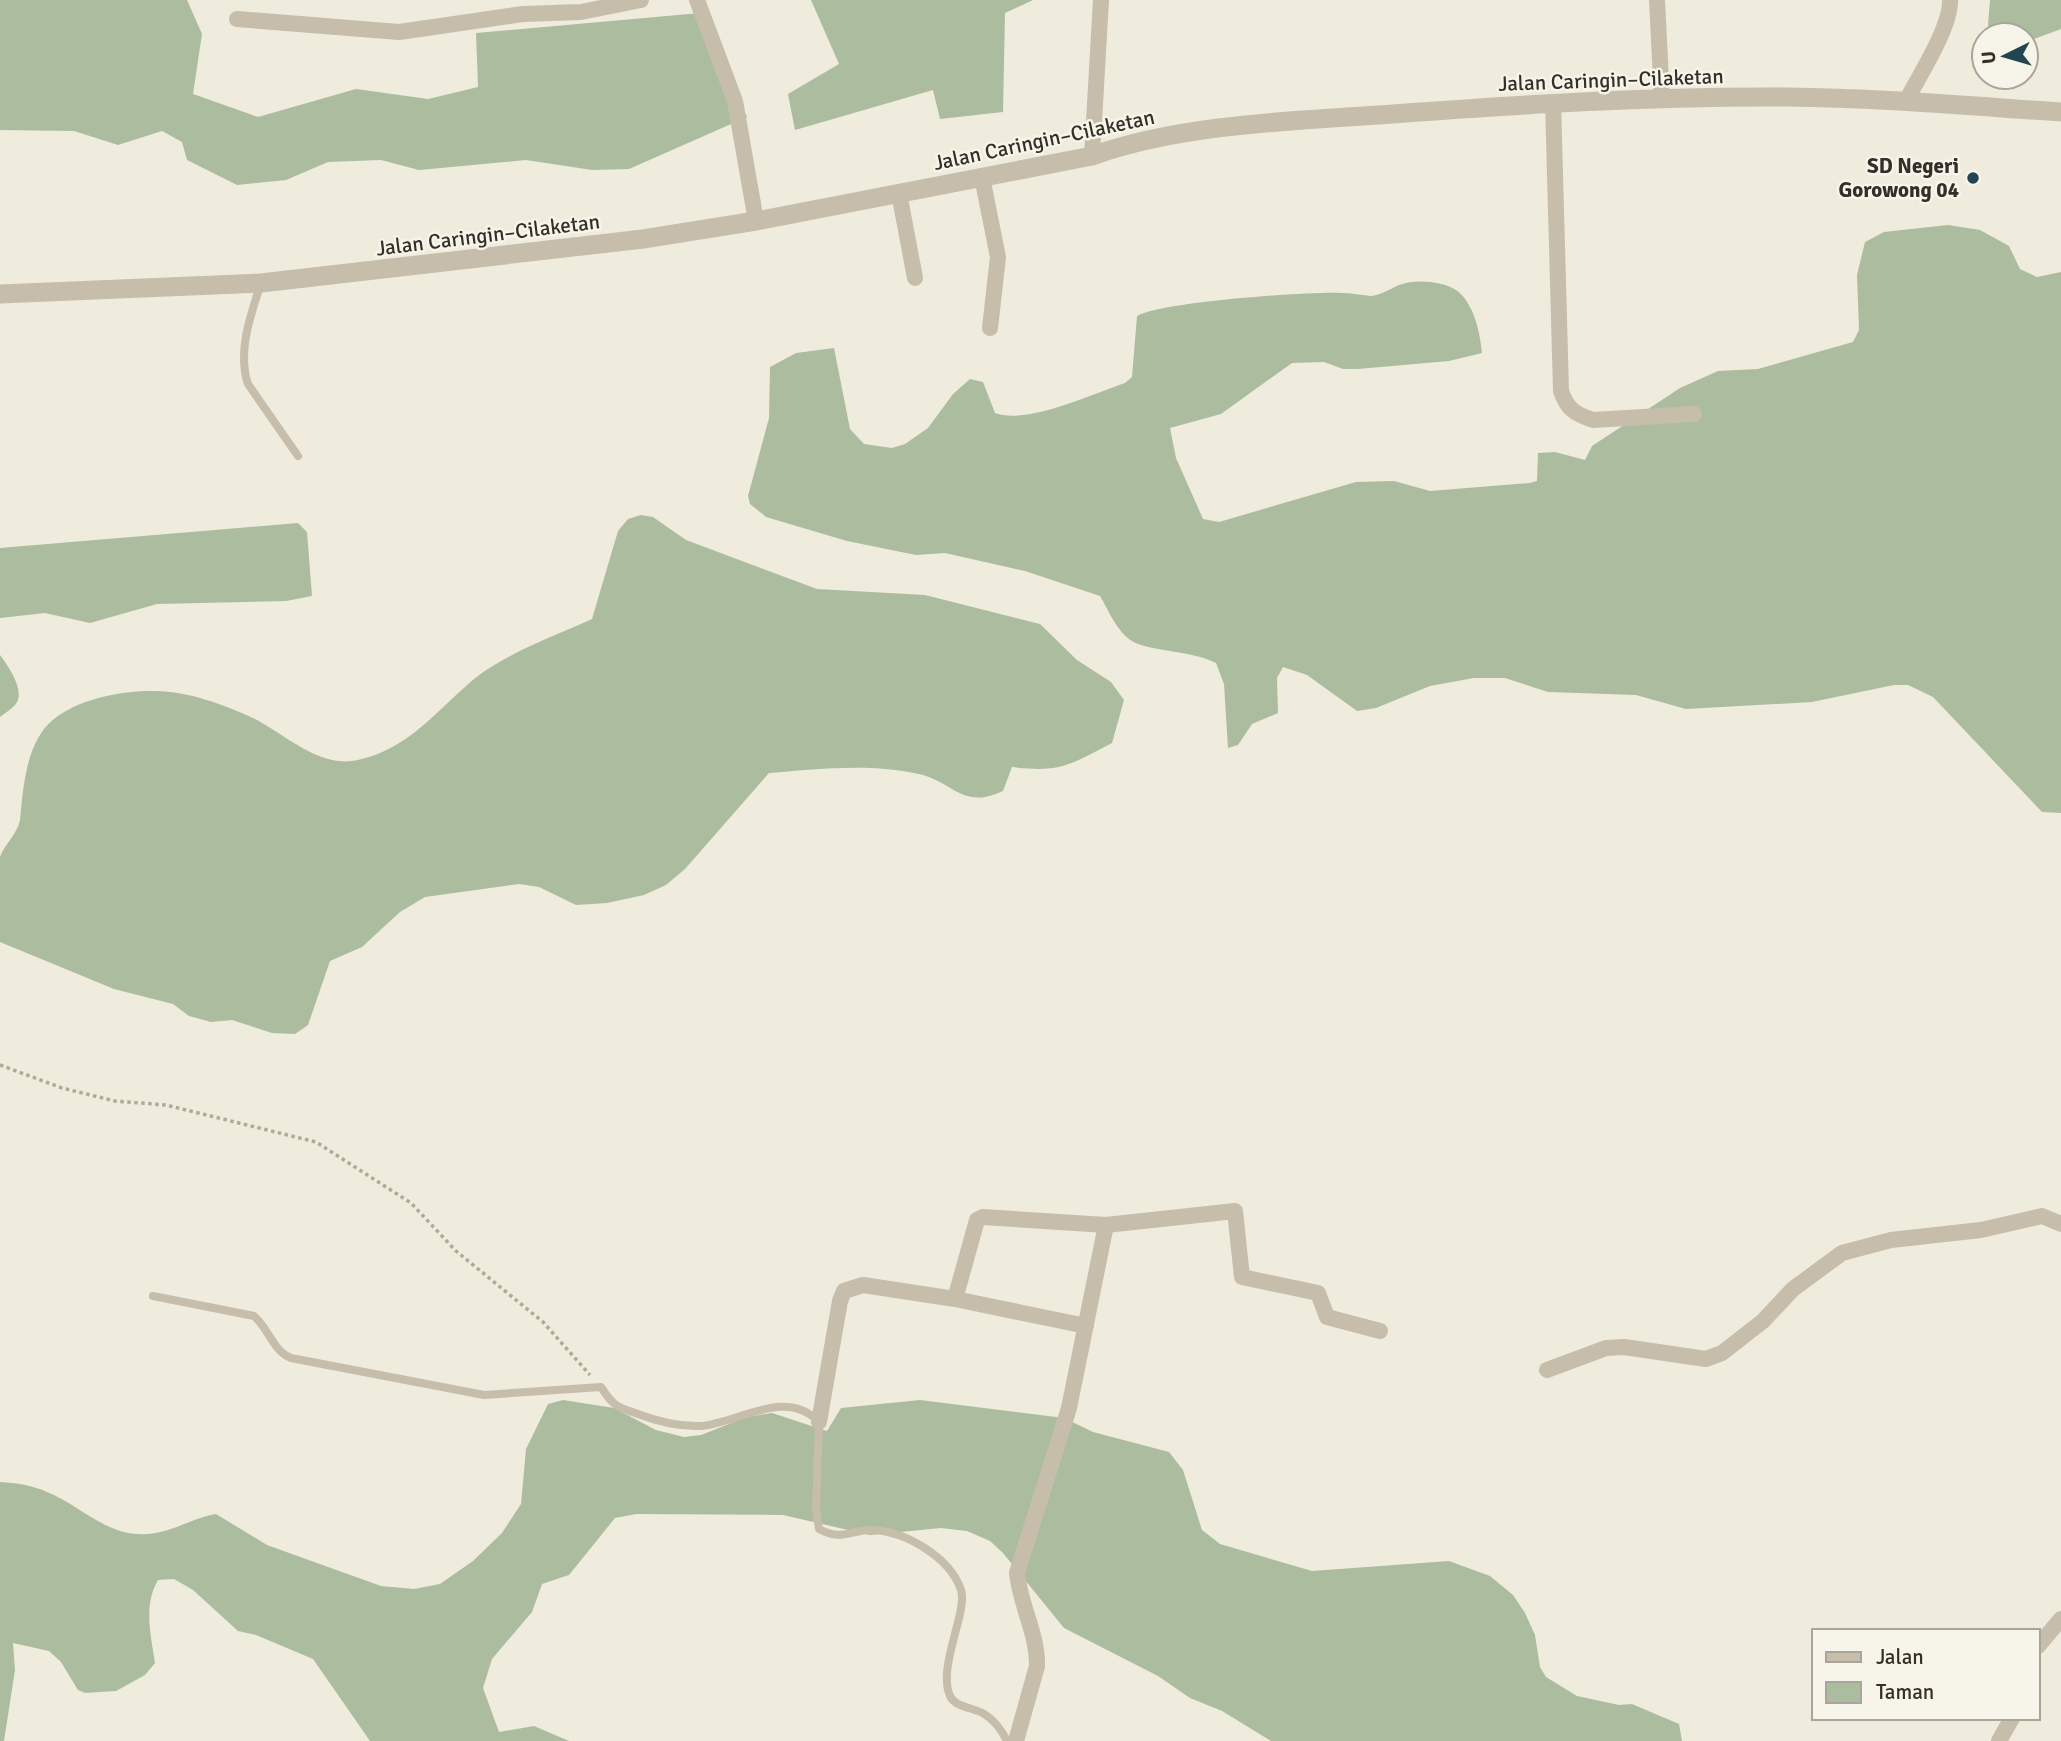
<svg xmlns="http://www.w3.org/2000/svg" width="2061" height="1741" font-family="Signika,sans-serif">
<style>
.green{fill:#acbd9f}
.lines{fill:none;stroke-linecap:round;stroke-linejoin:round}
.path{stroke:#b2a895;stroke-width:3.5;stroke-dasharray:3.5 3.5;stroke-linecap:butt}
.service{stroke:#c6bdaa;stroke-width:8}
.minor{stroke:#c6bdaa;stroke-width:16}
.tertiary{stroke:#c6bdaa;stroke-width:19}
.poi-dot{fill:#234451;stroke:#f7f4e9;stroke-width:2.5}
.labels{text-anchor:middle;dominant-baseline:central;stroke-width:5;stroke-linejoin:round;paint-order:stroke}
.street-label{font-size:21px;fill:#342f29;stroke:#f7f4e9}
.poi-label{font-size:21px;font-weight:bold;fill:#342f29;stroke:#f7f4e9;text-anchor:end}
</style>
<rect width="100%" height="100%" fill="#efebdd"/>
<path class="green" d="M 0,0 L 187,0 L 202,34 L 193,94 L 258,117 L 356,89 L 428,99 L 478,87 L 476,33 L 700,13 L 747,117 L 629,169 L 592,170 L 526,160 L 419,170 L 381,160 L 328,162 L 286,180 L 237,185 L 187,160 L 182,142 L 162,131 L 118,145 L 74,131 L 0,130 Z
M 811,0 L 1033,0 L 1005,13 L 1003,112 L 940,119 L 933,90 L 795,130 L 788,94 L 839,64 Z
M 1990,0 L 2061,0 L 2061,29 L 2026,42 L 2026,35 L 1997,35 L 1988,25 Z
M 1948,225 L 1980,230 L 2009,246 L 2020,269 L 2037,277 L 2061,272 L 2061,813 L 2042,812 L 1933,697 L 1908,685 L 1894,685 L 1812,702 L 1686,709 L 1636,695 L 1548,692 L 1505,678 L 1474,678 L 1430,686 L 1376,708 L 1357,711 L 1307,675 L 1283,667 L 1277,678 L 1278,713 L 1252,724 L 1238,745 L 1228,748 L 1224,684 L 1216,663 C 1191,650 1150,652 1132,641 C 1117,632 1109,611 1100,596 L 1025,571 L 945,553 L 916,555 L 847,541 L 766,517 L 750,504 L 748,496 L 769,418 L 770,367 L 796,353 L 834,348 L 850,429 L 864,444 L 892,448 L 905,444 L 928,428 L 953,394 L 970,379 L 983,382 L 995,413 C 1027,425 1092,394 1125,383 L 1132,377 L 1137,316 C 1161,302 1310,291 1343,293 C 1352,293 1361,295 1370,296 C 1379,296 1390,289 1399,285 C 1415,279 1442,281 1456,290 C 1474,303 1480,332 1482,353 L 1449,361 L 1358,369 L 1343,369 L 1324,362 L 1292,363 L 1221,414 L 1170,428 L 1176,458 L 1203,519 L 1219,522 L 1356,482 L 1394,481 L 1430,491 L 1530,483 L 1537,481 L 1538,453 L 1555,452 L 1585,460 L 1592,446 L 1680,388 L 1718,371 L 1758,369 L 1853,342 L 1859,330 L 1857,275 L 1865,242 L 1884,232 Z
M 641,515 L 653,517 L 686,540 L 817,589 L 925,595 L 1040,624 L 1077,660 L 1111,682 L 1124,700 L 1112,743 C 1070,765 1060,773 1012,767 L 1003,791 C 962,810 954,782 919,774 C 870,763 818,769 769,773 L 685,869 L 666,885 L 644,895 L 607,903 L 576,905 L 539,887 L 519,884 L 425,897 L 400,912 L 362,947 L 330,961 L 308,1025 L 295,1034 L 272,1033 L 232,1020 L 211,1022 L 189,1016 L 173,1004 L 114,989 L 0,942 C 0,924 0,870 0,857 C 4,845 18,833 20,820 C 23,791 25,754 44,729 C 67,700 121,690 156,691 C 187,691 225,705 253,718 C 285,734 320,769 358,760 C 409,749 437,710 474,679 C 509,652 552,637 592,619 L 618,531 L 628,519 Z
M 298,523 L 307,532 L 312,596 L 286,601 L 157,604 L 90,623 L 45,613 L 0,618 L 0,548 Z
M 0,655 C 8,666 24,688 17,702 C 14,708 5,713 0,717 Z
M 563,1400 L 614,1408 L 656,1430 L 684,1437 L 701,1435 L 747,1417 L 772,1413 L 827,1431 L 841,1408 L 920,1400 L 1064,1418 L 1093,1432 L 1169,1452 L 1183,1470 L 1202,1530 L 1220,1544 L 1312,1571 L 1449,1561 L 1490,1576 L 1513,1595 L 1525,1613 L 1535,1635 L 1540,1667 L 1546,1677 L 1577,1696 L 1619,1705 L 1632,1704 L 1679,1724 L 1682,1741 L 1271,1741 L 1222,1711 L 1190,1698 L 1158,1676 L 1064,1628 L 1003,1553 L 990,1541 L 967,1531 L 941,1528 L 870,1535 L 783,1515 L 636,1514 L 615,1518 L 569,1575 L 542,1584 L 532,1612 L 492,1659 L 483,1688 L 499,1732 L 534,1726 L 569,1741 L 370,1741 L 313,1659 L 256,1635 L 238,1631 L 193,1590 L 174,1579 L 158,1580 C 143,1606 151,1635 155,1663 L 145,1675 L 116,1691 L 85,1693 L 78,1690 L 61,1662 L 49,1651 L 13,1643 L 15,1670 L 4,1741 L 0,1741 L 0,1482 C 16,1483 32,1485 47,1492 C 75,1503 98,1527 128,1533 C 166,1539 183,1520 216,1514 L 267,1545 L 381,1586 L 414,1589 L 440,1584 L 473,1561 L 502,1533 L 521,1504 L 526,1449 L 548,1404 Z"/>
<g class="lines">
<path class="path" d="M 0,1065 L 62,1088 L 115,1101 L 166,1105 L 316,1142 L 411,1203 L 456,1251 L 543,1322 L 590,1375"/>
<path class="service" d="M 261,283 C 251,314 237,351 248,384 L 298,456
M 153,1296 L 254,1316 C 269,1329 273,1351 291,1358 L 484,1395 L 601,1387 C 613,1406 617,1407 638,1414 C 659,1422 678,1427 701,1426 C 739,1423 785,1387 819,1422 L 816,1510 L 819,1529 C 842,1541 847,1531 870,1530 C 904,1530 950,1557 961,1590 C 968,1612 937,1667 950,1696 C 956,1709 977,1707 987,1716 C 996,1722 1002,1731 1007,1741"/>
<path class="minor" d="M 697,0 L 735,101 L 756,221
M 1657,0 L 1662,100
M 237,19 L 399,32 L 523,14 L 581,12 L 641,0
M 1906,101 C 1919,76 1951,27 1950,0
M 1553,102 L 1561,391 C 1567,409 1575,414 1593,420 L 1694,414
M 1092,156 L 1101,0
M 982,177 L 998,257 L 990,328
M 899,193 L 915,278
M 955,1299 L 1086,1326
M 1547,1370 L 1606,1348 L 1624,1347 L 1706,1359 L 1722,1353 L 1763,1321 L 1793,1289 L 1842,1253 L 1891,1240 L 1981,1230 L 2042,1216 L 2061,1224
M 819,1422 L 840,1301 L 844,1291 L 863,1285 L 955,1299 L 977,1220 L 983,1217 L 1106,1225 L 1235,1211 L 1242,1277 L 1318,1293 L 1327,1317 L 1380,1331
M 2038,1646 L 2061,1619
M 1016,1741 L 1037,1666 C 1038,1635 1020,1605 1017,1573 L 1069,1408 L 1106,1225
M 1999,1741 L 2012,1718"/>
<path class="tertiary" d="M 0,294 L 261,283 L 643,239 L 756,221 L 1092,156 C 1178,125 1288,121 1379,115 C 1515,105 1650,96 1786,97 C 1878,98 1970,106 2061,112"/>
</g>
<circle class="poi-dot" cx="1973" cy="178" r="7"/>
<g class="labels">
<g class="street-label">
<text transform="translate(1611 80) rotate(-2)">Jalan Caringin–Cilaketan</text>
<text transform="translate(1044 140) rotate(-12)">Jalan Caringin–Cilaketan</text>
<text transform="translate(488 235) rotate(-7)">Jalan Caringin–Cilaketan</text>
</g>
<g class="poi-label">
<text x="1959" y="166">SD Negeri<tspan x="1959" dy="24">Gorowong 04</tspan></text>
</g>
</g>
<rect x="1812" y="1629" width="228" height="91" fill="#f7f4e9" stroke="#a9a59c" stroke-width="2"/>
<rect x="1826" y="1652" width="35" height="10" fill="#c6bdaa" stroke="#a9a59c" stroke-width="2"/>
<text x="1876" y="1664" font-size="21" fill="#342f29">Jalan</text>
<rect x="1826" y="1682" width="35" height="21" fill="#acbd9f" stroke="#a9a59c" stroke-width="2"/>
<text x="1876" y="1699" font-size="21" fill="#342f29">Taman</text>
<g transform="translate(2005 56) rotate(265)"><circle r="33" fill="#f7f4e9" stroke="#a9a59c" stroke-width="2"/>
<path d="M0-5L12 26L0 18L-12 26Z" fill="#234451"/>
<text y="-10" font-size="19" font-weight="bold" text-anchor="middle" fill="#342f29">U</text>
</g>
</svg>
